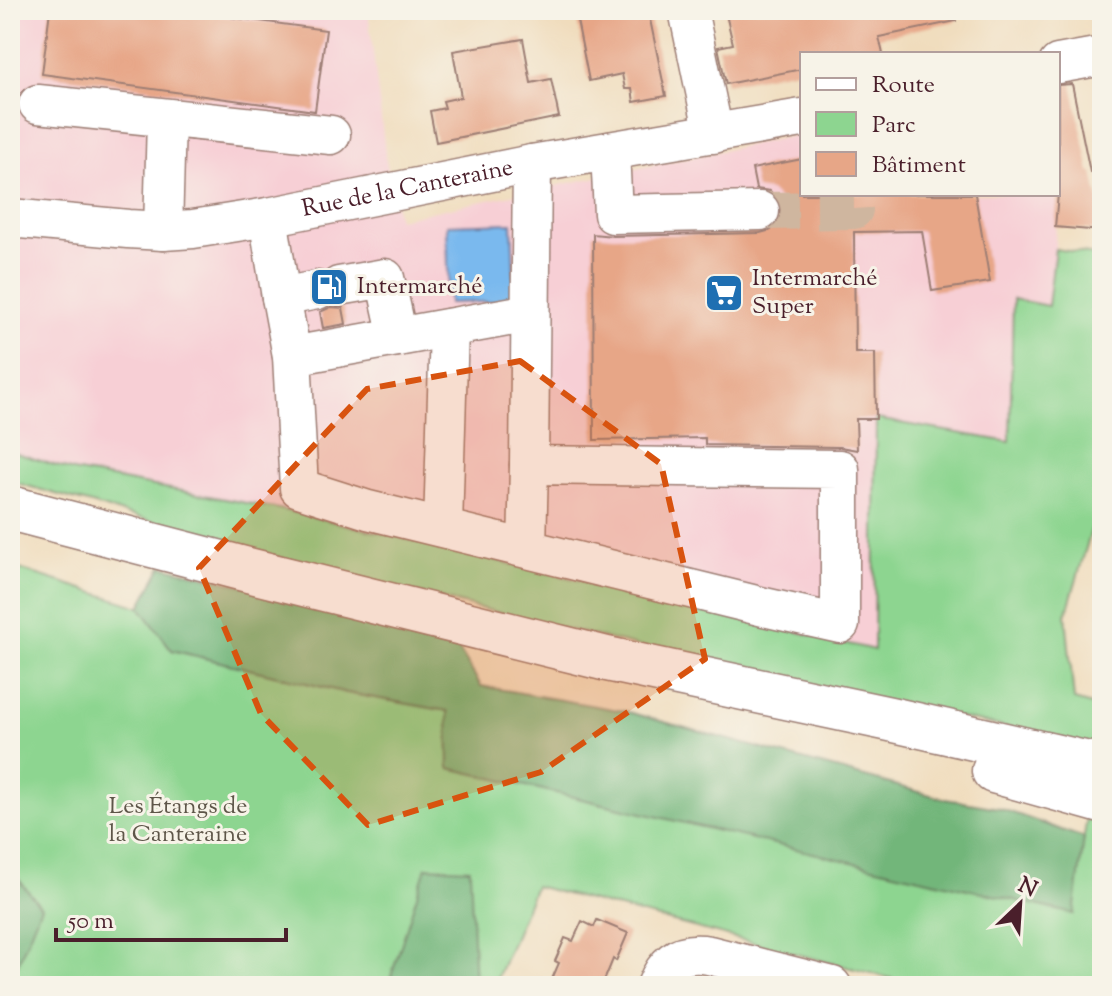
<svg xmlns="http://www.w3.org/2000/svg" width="1112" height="996" font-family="'Sorts Mill Goudy',serif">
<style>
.built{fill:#f7cfd5}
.green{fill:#8dd590;stroke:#6c7a5e;stroke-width:2}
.forest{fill:#72b67a;stroke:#5e6a52;stroke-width:2}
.water{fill:#7ab9ee;stroke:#626c8c;stroke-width:2}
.building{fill:#e7a687}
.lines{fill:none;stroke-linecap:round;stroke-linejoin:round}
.minor-tunnel{stroke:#cfb69f;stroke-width:38;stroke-dasharray:38 19;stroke-linecap:butt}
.minor-casing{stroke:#9d7e74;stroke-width:41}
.major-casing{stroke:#9d7e74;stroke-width:47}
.minor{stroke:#fff;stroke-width:38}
.major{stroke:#fff;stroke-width:44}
.marked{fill:#d8530f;fill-opacity:0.2;stroke:#d8530f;stroke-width:6;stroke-dasharray:16 10;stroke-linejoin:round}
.labels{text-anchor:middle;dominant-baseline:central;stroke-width:6;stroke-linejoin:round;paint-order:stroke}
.street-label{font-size:24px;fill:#4a1f2b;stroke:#f7f3e8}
.poi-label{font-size:24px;fill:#4a1f2b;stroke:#f7f3e8;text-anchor:start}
.park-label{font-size:24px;fill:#5e5649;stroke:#f7f3e8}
</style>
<rect width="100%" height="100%" fill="#f7f3e8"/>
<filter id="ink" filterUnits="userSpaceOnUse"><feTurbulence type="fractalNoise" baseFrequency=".0125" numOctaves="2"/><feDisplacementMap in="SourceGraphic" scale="16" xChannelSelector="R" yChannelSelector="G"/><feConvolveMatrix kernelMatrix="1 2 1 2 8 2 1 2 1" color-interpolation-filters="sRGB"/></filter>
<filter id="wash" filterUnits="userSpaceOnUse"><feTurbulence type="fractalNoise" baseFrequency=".006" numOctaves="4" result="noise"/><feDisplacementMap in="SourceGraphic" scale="32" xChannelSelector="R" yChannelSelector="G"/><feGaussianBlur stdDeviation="1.8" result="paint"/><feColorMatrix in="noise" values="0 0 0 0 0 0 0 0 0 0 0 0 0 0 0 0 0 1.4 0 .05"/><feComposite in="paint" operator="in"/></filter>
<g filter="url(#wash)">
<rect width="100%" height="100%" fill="#f0dcbc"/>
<path class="built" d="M 10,10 L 368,10 L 386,160 L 398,219 L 802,134 L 802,194 L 1055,194 L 1057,203 L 1055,249 L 1048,306 L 1013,300 L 1010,442 L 876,420 L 874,650 L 284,510 L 73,471 L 10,451 Z"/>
<path class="green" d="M 1055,249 L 1102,256 L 1102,494 L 1066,615 L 1074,700 L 1102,708 L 1102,747 L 783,681 L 338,574 L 10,481 L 10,451 L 73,471 L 284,510 L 874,650 L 876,419 L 1010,442 L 1013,299 L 1048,306 Z
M 10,566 L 140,607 L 172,650 L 347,693 L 448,711 L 1073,914 L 1087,816 L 1102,820 L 1102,986 L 920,986 L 535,886 L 494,986 L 10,986 Z"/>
<path class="forest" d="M 162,566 L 450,635 L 481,686 L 624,711 L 945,799 L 999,808 L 1084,838 L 1074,914 L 449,768 L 448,711 L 347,693 L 172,650 L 140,607 Z
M 426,867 L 470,869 L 475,986 L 388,986 Z
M 10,869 L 41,907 L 10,983 Z"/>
<path class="water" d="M 512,223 L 515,301 L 449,303 L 447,225 Z"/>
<g id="blocks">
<path class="building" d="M 50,10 L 178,10 L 326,30 L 315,111 L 42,74 Z
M 575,10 L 648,10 L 666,96 L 634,102 L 632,89 L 625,89 L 622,74 L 589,81 Z
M 725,10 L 955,10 L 956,21 L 879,37 L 883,54 L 802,54 L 802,69 L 726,84 L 718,47 L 733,44 Z
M 523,39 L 531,83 L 551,79 L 559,117 L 436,142 L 430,111 L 445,108 L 443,101 L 461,97 L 453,51 Z
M 1072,84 L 1090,172 L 1093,172 L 1099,202 L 1102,202 L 1102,231 L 1055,227 L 1058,194 L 1058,85 Z
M 802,159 L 802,194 L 975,194 L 990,282 L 932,291 L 922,231 L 854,232 L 855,353 L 875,353 L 876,419 L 856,419 L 857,450 L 840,447 L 705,445 L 705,438 L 594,440 L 593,234 L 613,236 L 760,233 L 771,230 L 780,221 L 782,210 L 779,200 L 770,191 L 756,189 L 752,169 Z
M 331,307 L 343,308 L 346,324 L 323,328 L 320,312 Z
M 597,920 L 628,933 L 616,961 L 613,959 L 602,986 L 549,986 L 559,963 L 555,961 L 565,938 L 573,941 L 582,921 L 594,927 Z"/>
</g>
</g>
<g filter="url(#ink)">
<use href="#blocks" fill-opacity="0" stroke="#9d7e74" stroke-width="2"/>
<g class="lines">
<path class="minor-tunnel" d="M 760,211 L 854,210 L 853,194"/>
<g class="minor-casing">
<g id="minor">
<path d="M 688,10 L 714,134"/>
<path d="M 1058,64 L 1102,56"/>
<path d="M 38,104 L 331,135"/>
<path d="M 610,151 L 613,214 L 760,211"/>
<path d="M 268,217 L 281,297"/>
<path id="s1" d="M 10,218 L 128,229 L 163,231 L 193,229 L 268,217 L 532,164 L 802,118"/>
<path d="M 163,231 L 166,119"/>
<path d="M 339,286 L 385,278 L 398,337"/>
<path d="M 317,290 L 281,297 L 292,356 L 530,313"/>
<path d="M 292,356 L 299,488 L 368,510 L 764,607 L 840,624 L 840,469 L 529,465 L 527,548"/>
<path d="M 529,465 L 532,164"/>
<path d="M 443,527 L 449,328"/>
<path d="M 656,986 C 666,961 681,950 709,955 L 832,986"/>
</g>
</g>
<g class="major-casing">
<path id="major" d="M 10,508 L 248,570 L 607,659 L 890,719 L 1102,767
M 994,771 L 1102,801"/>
</g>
<use href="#minor" class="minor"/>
<use href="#major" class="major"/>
</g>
</g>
<path class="marked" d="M 520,361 L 661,464 L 705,659 L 541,772 L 368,825 L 261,714 L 199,568 L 367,389 Z"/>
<defs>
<g id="fuel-square" transform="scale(2)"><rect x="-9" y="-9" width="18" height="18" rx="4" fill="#1f6fb2" stroke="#f7f3e8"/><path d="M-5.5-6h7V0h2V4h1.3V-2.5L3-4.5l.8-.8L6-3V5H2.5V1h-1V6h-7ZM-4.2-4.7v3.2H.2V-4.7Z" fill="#fff"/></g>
<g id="supermarket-square" transform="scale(2)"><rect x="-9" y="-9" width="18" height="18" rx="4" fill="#1f6fb2" stroke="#f7f3e8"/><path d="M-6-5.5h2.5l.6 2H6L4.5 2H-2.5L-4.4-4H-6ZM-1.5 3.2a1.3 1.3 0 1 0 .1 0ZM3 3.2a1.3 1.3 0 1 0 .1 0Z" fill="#fff"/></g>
</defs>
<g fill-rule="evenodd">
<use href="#fuel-square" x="329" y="287"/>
<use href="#supermarket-square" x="724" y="293"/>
</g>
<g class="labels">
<g class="street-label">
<text stroke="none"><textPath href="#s1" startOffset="402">Rue de la Canteraine</textPath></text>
</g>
<g class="poi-label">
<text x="752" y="279">Intermarché<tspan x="752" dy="28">Super</tspan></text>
<text x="357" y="287">Intermarché</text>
</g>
<g class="park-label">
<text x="178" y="807">Les Étangs de<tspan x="178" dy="28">la Canteraine</tspan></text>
</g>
</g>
<rect width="1112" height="996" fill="none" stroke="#f7f3e8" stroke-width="40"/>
<rect x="800" y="52" width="260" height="144" fill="#f7f3e8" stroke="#b29e9c" stroke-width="2"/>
<rect x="816" y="78" width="40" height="12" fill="#ffffff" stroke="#b29e9c" stroke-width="2"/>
<text x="872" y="92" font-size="24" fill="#4a1f2b">Route</text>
<rect x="816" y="112" width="40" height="24" fill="#8dd590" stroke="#b29e9c" stroke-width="2"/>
<text x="872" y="132" font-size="24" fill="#4a1f2b">Parc</text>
<rect x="816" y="152" width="40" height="24" fill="#e7a687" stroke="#b29e9c" stroke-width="2"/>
<text x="872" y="172" font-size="24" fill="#4a1f2b">Bâtiment</text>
<g transform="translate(1020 904) rotate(25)" stroke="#f7f3e8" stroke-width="6" paint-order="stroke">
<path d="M0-6L14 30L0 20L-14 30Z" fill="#4a1f2b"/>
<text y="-12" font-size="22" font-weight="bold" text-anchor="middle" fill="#4a1f2b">N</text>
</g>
<path d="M56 928v12h230v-12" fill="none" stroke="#4a1f2b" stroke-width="4"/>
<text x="68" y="928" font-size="24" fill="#4a1f2b" stroke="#f7f3e8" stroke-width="6" paint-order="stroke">50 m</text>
</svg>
